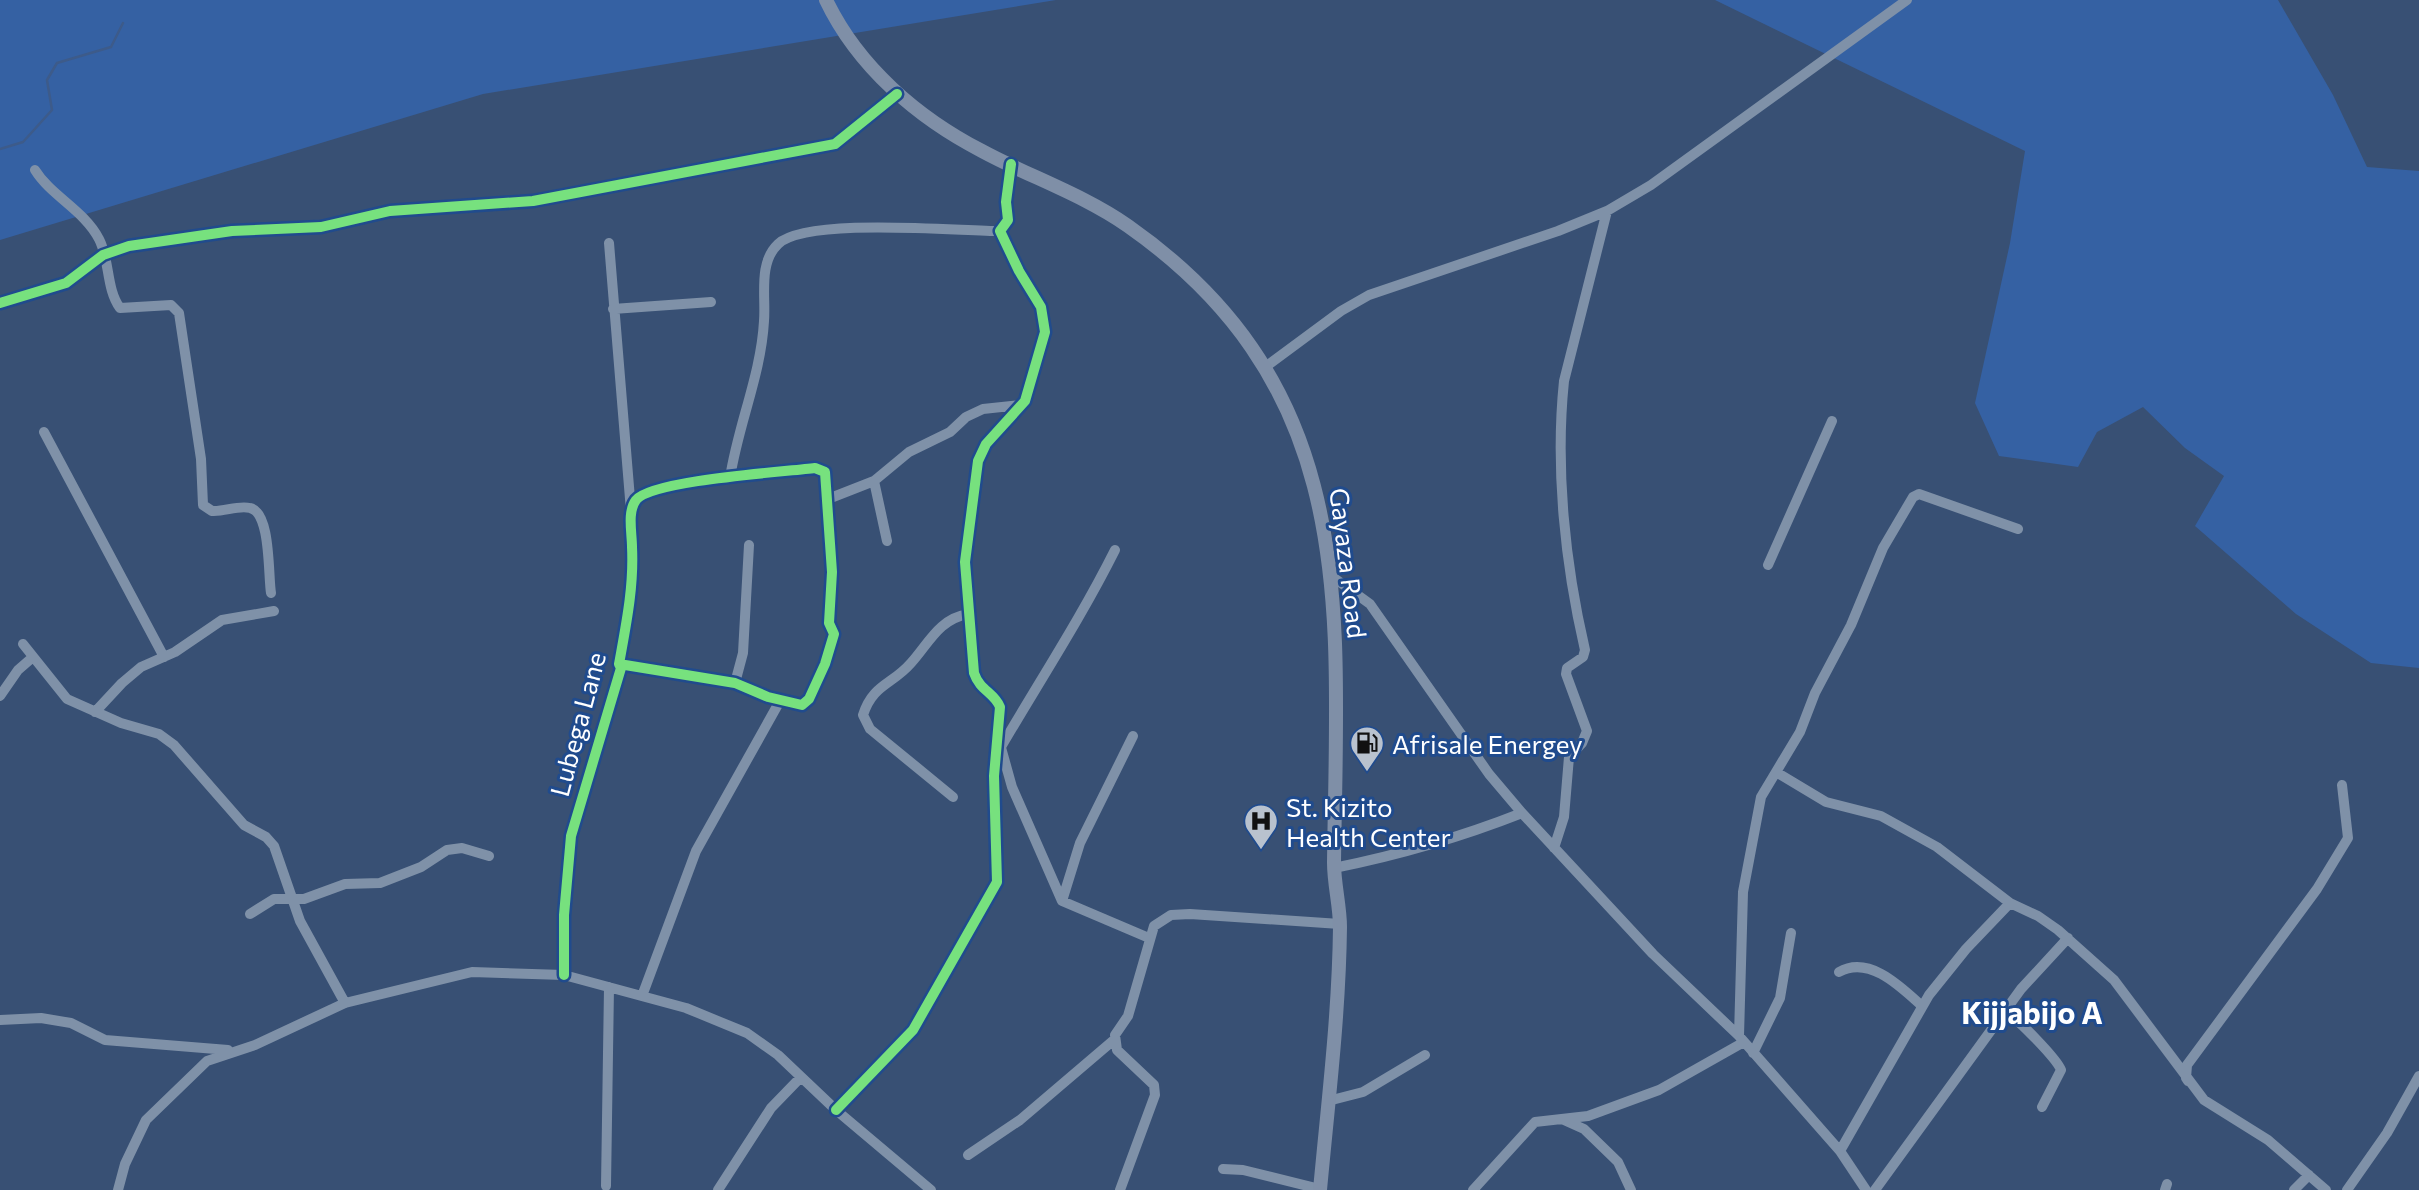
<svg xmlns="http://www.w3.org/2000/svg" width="2419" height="1190" font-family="Commissioner,sans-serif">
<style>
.green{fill:#3561a3}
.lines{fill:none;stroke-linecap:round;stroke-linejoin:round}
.stream{stroke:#3d5b8a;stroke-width:2.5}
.minor{stroke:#7f91a8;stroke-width:10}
.major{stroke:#7f8fa7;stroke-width:14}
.cycleway-casing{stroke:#204b8d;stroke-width:15}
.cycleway{stroke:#77e17e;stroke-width:10}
.labels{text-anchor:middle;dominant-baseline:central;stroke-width:6;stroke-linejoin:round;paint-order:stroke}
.street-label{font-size:26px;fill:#fff;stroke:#204b8d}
.poi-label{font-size:26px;fill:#fff;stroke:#204b8d;text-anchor:start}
.quarter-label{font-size:30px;font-weight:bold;fill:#fff;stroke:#204b8d}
</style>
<rect width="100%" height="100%" fill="#385074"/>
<path class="green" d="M 0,0 L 1056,0 L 483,94 L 0,240 Z
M 1715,0 L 2278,0 L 2333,95 L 2367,167 L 2419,171 L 2419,668 L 2371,663 L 2296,614 L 2195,526 L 2224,476 L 2185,448 L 2143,407 L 2097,432 L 2078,467 L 1999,456 L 1975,403 L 2010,243 L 2025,151 Z"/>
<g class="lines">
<path class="stream" d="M 0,149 L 23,142 L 52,110 L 47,80 L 57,63 L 111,47 L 123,23"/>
<path class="minor" d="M 35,170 C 51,196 84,210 99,239 C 110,260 106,289 120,308 L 171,305 L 179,313 L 201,459 L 203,505 L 212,511 C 224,512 238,505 250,508 C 271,512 268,575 271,593
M 609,243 L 631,511
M 0,303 L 66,283 L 103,255 L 129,246 L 232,231 L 321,227 L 390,211 L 533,201 L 835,144 L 897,94
M 613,309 L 711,302
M 1264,368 L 1341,311 L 1369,295 L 1558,231 L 1607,211 L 1651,185 L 1907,0
M 44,432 L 164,657
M 730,478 C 738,425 761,375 764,321 C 766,297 758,263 778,244 C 807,217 956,231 1000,231
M 874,481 L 887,541
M 828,499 L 874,481 L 909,452 L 950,432 L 966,417 L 983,409 L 1021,405
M 1768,565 L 1832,421
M 1330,575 L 1370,604 L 1489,774 L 1522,813 L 1653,954 L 1739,1036 L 1840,1151 L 1866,1190
M 23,644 L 67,699 L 121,723 L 159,734 L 174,745 L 244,825 L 266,837 L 274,846 L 300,921 L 345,1003
M 735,683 L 743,653 L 749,545
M 0,696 L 18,670 L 33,657
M 95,712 L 122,683 L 141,667 L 175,652 L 222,620 L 274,611
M 1000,744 L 1012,787 L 1062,901 L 1149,938
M 1001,747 C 1039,682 1081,618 1115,550
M 1776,772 L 1826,802 L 1881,816 L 1937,847 L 2010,903 L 2038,916 L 2058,930 L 2114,980 L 2204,1100 L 2268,1140 L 2326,1190
M 953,797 L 870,729 L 863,715 C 873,684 892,685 911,663 C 929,643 939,619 968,614
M 1554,848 L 1564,817 L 1569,757 L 1582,743 L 1587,731 L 1566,674 L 1567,668 L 1583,657 L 1585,650 C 1565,564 1555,468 1564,381 L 1607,211
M 1334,868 C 1399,855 1461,837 1522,813
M 1062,901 L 1080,843 L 1133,736
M 250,914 L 274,899 L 304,899 L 345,884 L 380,883 L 421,867 L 447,850 L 462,848 L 489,856
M 1839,972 C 1869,955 1900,986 1922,1006
M 564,975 L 564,915 L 571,836 L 621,668 L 619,664 C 626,625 634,587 632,547 C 632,533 627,512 636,500 C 652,480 784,472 815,468 L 825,472 L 832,572 L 829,623 L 834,634 L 825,664 L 809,699 L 802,705 L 768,697 L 735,683 L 619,664
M 642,996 L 696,851 L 781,699
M 2006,1012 C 2017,1018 2057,1059 2061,1070 L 2042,1107
M 0,1020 L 41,1018 L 71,1023 L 105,1040 L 228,1050
M 1739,1036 L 1743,892 L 1761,797 L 1800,732 L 1815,693 L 1851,625 L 1883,548 L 1913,497 L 1919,494 L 2018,529
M 1753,1053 L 1780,998 L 1791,933
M 2188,1081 L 2186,1078 L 2187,1065 L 2317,889 L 2348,838 L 2342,785
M 1328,1101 L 1363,1092 L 1425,1055
M 836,1110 L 913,1030 L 997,882 L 994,776 L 1000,707 C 994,692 980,691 974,673 L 965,562 L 978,461 L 986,444 L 1025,401 L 1045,332 L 1041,307 L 1019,271 L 1000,231 L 1008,220 L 1006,202 L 1011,164
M 1564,1120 L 1584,1129 L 1618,1162 L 1631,1190
M 1840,1151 L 1929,995 L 1966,949 L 2010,903
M 968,1155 L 1020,1120 L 1115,1039
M 1223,1169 L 1243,1170 L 1320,1189
M 606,1186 L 609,987
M 118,1190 L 125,1164 L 146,1120 L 207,1061 L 255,1045 L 345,1003 L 472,972 L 564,975 L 686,1008 L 747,1033 L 778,1055 L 836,1110 L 931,1190
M 718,1190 L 771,1108 L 801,1077
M 1120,1190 L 1155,1095 L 1154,1085 L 1117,1050 L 1115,1035 L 1128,1016 L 1154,926 L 1171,915 L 1190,914 L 1340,924
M 1473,1190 L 1535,1122 L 1588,1116 L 1659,1090 L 1744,1042
M 1875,1190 L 2021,989 L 2068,938
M 2165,1190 L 2167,1184
M 2294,1190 L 2309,1175
M 2347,1190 L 2387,1133 L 2419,1076"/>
<path class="major" d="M 826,0 C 858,67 918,118 982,151 C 1030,177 1082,194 1128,226 C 1362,390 1337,610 1334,863 C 1334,884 1340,906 1340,927 C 1339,1015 1328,1103 1320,1190"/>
<g class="cycleway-casing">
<path id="cycleway" d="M 0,303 L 66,283 L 103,255 L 129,246 L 232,231 L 321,227 L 390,211 L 533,201 L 835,144 L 897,94
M 564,975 L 564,915 L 571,836 L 621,668 L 619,664 C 626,625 634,587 632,547 C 632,533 627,512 636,500 C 652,480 784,472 815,468 L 825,472 L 832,572 L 829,623 L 834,634 L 825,664 L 809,699 L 802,705 L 768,697 L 735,683 L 619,664
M 836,1110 L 913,1030 L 997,882 L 994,776 L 1000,707 C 994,692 980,691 974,673 L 965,562 L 978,461 L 986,444 L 1025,401 L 1045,332 L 1041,307 L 1019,271 L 1000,231 L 1008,220 L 1006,202 L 1011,164"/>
</g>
<use href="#cycleway" class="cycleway"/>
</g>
<defs>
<g id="fuel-pin" transform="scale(1.75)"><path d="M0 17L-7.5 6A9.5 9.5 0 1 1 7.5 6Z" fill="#b9c2ce" stroke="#204b8d"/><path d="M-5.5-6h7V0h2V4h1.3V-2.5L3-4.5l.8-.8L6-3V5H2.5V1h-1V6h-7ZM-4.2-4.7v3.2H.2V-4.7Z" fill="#111"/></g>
<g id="hospital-pin" transform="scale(1.75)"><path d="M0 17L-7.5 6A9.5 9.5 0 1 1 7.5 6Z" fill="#b9c2ce" stroke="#204b8d"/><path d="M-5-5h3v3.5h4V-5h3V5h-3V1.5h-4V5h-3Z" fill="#111"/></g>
</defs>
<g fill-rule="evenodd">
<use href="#fuel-pin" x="1367" y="743"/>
<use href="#hospital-pin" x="1261" y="821"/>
</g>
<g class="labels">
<g class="street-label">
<text transform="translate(1349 563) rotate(83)">Gayaza Road</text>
<text transform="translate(577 724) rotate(-75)">Lubega Lane</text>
</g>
<g class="poi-label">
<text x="1392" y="743">Afrisale Energey</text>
<text x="1286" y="806">St. Kizito<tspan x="1286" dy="30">Health Center</tspan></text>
</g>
<g class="quarter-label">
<text x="2032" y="1011">Kijjabijo A</text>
</g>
</g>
</svg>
